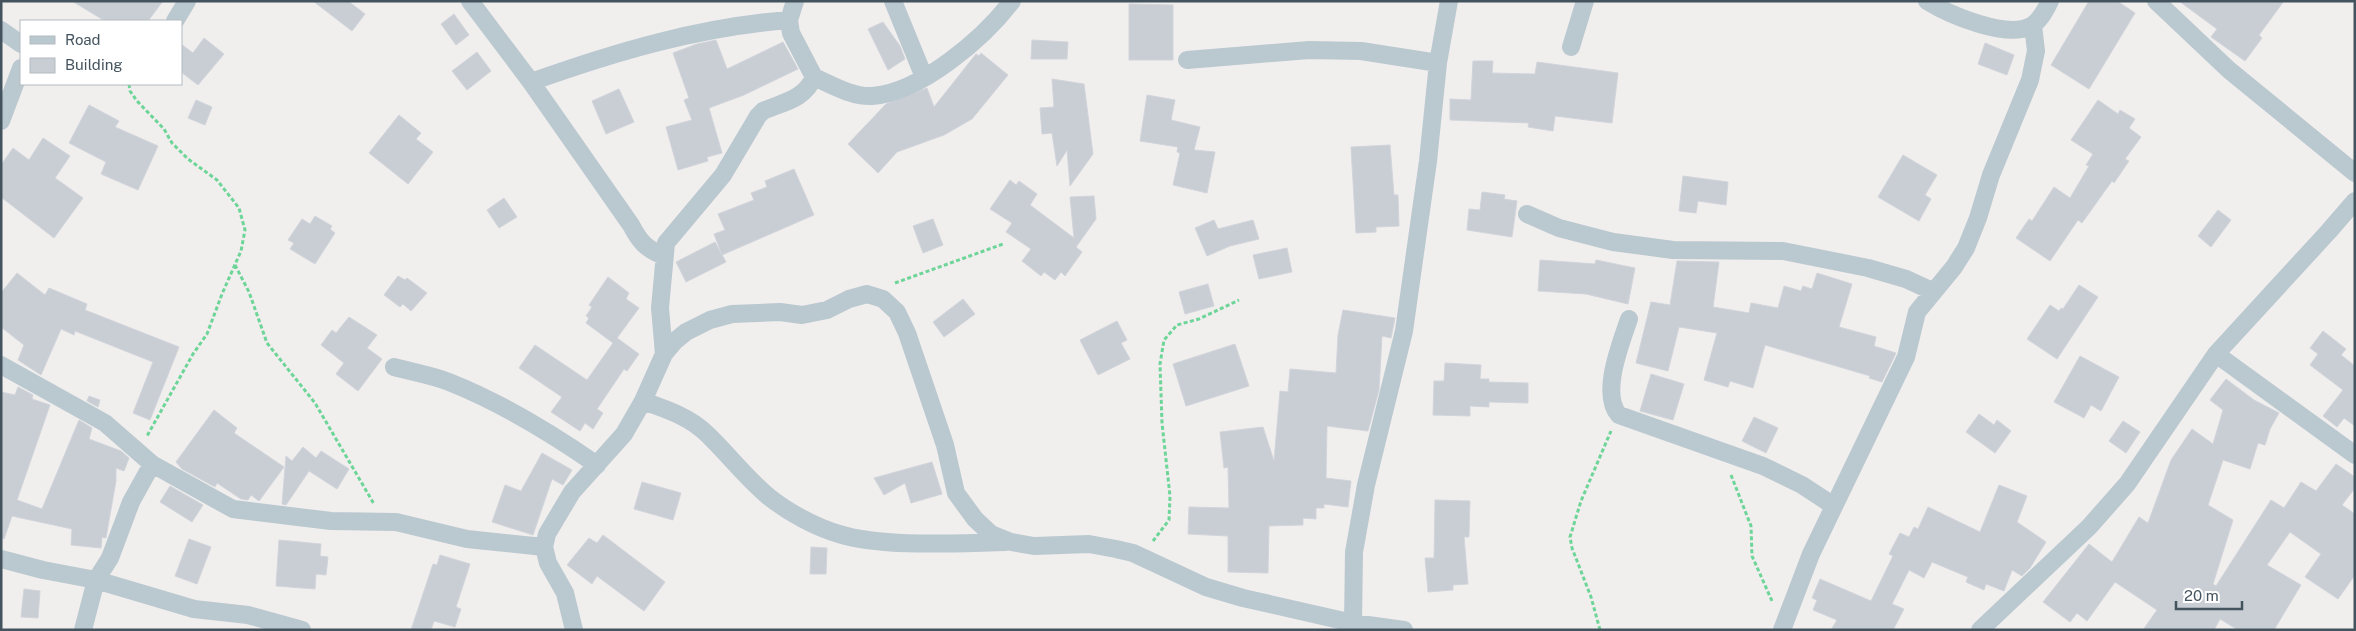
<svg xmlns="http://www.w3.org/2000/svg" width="2356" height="631" font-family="'Public Sans',sans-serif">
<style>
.building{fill:#c9ced4;stroke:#d1d5db}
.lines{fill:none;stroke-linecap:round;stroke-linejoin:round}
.path{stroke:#6cd597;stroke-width:3;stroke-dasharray:4 2.5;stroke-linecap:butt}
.street{stroke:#bac8cf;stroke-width:18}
</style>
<rect width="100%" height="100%" fill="#f1eeee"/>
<path class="building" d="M 72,1 L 163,1 L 148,21 L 105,21 Z
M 313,1 L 348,1 L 365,14 L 352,31 Z
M 2089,1 L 2117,1 L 2135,13 L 2089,89 L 2051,65 Z
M 2179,1 L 2284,1 L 2259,35 L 2262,38 L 2245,61 L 2211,37 L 2217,29 Z
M 1129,4 L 1173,5 L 1173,60 L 1129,60 Z
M 454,14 L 469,35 L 456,45 L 441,24 Z
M 883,22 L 900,46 L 905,59 L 888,70 L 868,29 Z
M 204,38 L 224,54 L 198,85 L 181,72 L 181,44 L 193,53 Z
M 716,40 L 727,69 L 783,42 L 798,69 L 744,95 L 709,108 L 722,153 L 707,157 L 708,161 L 678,170 L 666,127 L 692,120 L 684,100 L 689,98 L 673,53 L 697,44 Z
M 1032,40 L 1068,42 L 1067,59 L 1031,59 Z
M 1985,43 L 2014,55 L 2007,75 L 1978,64 Z
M 477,52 L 491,71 L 467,90 L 452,71 Z
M 981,53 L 1008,75 L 972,119 L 944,135 L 897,152 L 878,173 L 848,144 L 886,104 L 927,88 L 934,107 L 976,54 L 979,56 Z
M 1473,61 L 1493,61 L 1492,73 L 1535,74 L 1537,62 L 1618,73 L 1612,123 L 1555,116 L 1553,131 L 1528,127 L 1529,123 L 1450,120 L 1450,99 L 1471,100 Z
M 1052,79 L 1084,84 L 1093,154 L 1070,186 L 1067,150 L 1057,166 L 1052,133 L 1042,134 L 1040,108 L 1054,107 Z
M 619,89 L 634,122 L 606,134 L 592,101 Z
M 1147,95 L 1175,100 L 1171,120 L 1200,127 L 1194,150 L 1215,152 L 1207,193 L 1173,185 L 1180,153 L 1177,152 L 1178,147 L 1140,141 Z
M 196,100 L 212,107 L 205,125 L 188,118 Z
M 2098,100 L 2118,114 L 2120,110 L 2135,119 L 2129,128 L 2141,137 L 2125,159 L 2129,161 L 2114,183 L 2112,181 L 2082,223 L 2078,220 L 2050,261 L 2016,238 L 2029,219 L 2032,221 L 2054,187 L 2070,198 L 2089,166 L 2086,165 L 2093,154 L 2071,140 Z
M 89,105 L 119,121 L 115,127 L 158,146 L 138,190 L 101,174 L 106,162 L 69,143 Z
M 399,115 L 421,133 L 416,139 L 433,152 L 408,184 L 369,153 Z
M 43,138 L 70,156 L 55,178 L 83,198 L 54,238 L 1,197 L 1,165 L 13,148 L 29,160 Z
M 1390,145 L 1394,195 L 1398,195 L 1399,226 L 1376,227 L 1376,232 L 1356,233 L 1351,147 Z
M 1903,155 L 1937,175 L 1925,195 L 1931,199 L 1919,221 L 1878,197 Z
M 794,169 L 814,215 L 722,255 L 714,234 L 725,230 L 718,214 L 754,200 L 751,193 L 767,187 L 765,181 Z
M 1683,176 L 1728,182 L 1726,205 L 1698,201 L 1696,213 L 1679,211 Z
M 1010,180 L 1016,185 L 1019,181 L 1037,194 L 1030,205 L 1074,238 L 1070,197 L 1094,196 L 1096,219 L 1076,247 L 1082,252 L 1065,276 L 1061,272 L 1055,280 L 1044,272 L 1041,276 L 1022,261 L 1031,249 L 1006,232 L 1012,223 L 990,209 Z
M 1482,192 L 1505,195 L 1504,199 L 1517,201 L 1512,237 L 1467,230 L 1469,209 L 1480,210 Z
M 504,198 L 517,217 L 499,228 L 487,210 Z
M 2218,210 L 2231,220 L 2211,247 L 2198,236 Z
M 315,216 L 332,226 L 330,229 L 335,233 L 315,264 L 290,249 L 294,243 L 288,240 L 302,219 L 310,224 Z
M 933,219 L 943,245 L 923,253 L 913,226 Z
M 1214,220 L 1218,229 L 1253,220 L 1259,239 L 1230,246 L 1207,256 L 1195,228 Z
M 715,242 L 726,262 L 686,282 L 676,262 Z
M 1287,248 L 1292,272 L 1259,279 L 1253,255 Z
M 1540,260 L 1595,264 L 1596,260 L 1635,268 L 1628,304 L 1586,294 L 1538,291 Z
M 1677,261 L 1719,262 L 1713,307 L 1749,313 L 1751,303 L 1778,308 L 1784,286 L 1801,291 L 1803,286 L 1812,289 L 1817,273 L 1852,284 L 1839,327 L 1876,337 L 1874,346 L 1896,353 L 1882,382 L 1869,378 L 1870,376 L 1765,345 L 1753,388 L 1730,381 L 1728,387 L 1704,380 L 1717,333 L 1679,327 L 1668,371 L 1636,363 L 1651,302 L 1670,305 Z
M 17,273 L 45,295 L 49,288 L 87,304 L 85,310 L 179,347 L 150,420 L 133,413 L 153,362 L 75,331 L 74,335 L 61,329 L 41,375 L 18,360 L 24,345 L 1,327 L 1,293 Z
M 398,276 L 405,280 L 407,278 L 427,293 L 411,311 L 403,304 L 400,307 L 384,295 Z
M 608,277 L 629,293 L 626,299 L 639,308 L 617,338 L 639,354 L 627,371 L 624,369 L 597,409 L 603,413 L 593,429 L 585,423 L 580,431 L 551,412 L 562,397 L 519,368 L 535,345 L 587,380 L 613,343 L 586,323 L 589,318 L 586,316 L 592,307 L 589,305 Z
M 1208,284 L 1214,306 L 1185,314 L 1179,292 Z
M 2079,285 L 2098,297 L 2057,359 L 2027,339 L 2050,305 L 2059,311 L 2061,308 L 2063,309 Z
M 963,299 L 975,314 L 944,337 L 933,322 Z
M 1343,310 L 1395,318 L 1391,338 L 1382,336 L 1379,390 L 1368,431 L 1327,426 L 1326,478 L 1351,481 L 1348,507 L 1324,504 L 1324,508 L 1316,508 L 1316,519 L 1303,518 L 1303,525 L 1269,526 L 1268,573 L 1228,572 L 1228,536 L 1188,534 L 1189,507 L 1229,508 L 1228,467 L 1224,468 L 1220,432 L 1263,427 L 1274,461 L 1280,391 L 1288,392 L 1290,369 L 1336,373 L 1338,335 Z
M 349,317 L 377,335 L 367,348 L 382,359 L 358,391 L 336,374 L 344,363 L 321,345 L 332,330 L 336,333 Z
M 1117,321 L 1127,340 L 1121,343 L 1130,359 L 1098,375 L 1080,340 Z
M 2323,331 L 2346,349 L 2341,355 L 2355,366 L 2355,426 L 2344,418 L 2337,427 L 2323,416 L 2343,390 L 2310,365 L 2318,354 L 2310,348 Z
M 1235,344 L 1249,386 L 1186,406 L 1173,364 Z
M 2080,356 L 2119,377 L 2101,411 L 2091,405 L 2084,418 L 2054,402 Z
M 1445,363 L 1481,365 L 1480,379 L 1489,379 L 1489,382 L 1528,383 L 1528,403 L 1489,402 L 1489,407 L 1470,406 L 1470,416 L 1433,415 L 1434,381 L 1444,381 Z
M 1651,374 L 1684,384 L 1673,420 L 1640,411 Z
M 2226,379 L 2254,400 L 2279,413 L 2270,429 L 2265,445 L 2258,443 L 2250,469 L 2223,460 L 2208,505 L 2233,520 L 2213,584 L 2216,586 L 2271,500 L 2284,508 L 2301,482 L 2316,491 L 2336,464 L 2355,477 L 2355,488 L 2342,505 L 2355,514 L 2355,575 L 2338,599 L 2305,577 L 2321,554 L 2290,532 L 2267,565 L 2301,585 L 2274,630 L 2238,630 L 2220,619 L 2214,630 L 2143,630 L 2157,610 L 2115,582 L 2087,621 L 2077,613 L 2070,622 L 2043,602 L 2089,544 L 2112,562 L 2139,517 L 2148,523 L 2171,460 L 2192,429 L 2213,444 L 2223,410 L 2210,400 Z
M 18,387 L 33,395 L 32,399 L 50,405 L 17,500 L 42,509 L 79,420 L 92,428 L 89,439 L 121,451 L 129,458 L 124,471 L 116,468 L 116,481 L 106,538 L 102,537 L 101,548 L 71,545 L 72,529 L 12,516 L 4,539 L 1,538 L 1,392 L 15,395 Z
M 89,396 L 100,400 L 98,407 L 87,401 Z
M 214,410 L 237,428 L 234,433 L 284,467 L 259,501 L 251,495 L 248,500 L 241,499 L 217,483 L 215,487 L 182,469 L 176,462 Z
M 1979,414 L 1994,425 L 1997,420 L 2011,431 L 1995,453 L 1966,432 Z
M 1754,417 L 1778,428 L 1766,453 L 1742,441 Z
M 2123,421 L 2140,432 L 2126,453 L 2109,441 Z
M 303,447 L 316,458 L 321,451 L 349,469 L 337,489 L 309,471 L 286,505 L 282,504 L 286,456 L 292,461 Z
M 542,453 L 572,470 L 563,485 L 552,479 L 533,535 L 492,522 L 505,485 L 521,491 Z
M 932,462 L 942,494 L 911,503 L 905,483 L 884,495 L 874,478 Z
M 642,482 L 681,493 L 673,520 L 634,509 Z
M 1999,485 L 2027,496 L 2017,522 L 2046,542 L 2030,568 L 2022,576 L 2012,570 L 2004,591 L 1986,584 L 1984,590 L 1966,582 L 1968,577 L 1932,562 L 1924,578 L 1909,570 L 1892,604 L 1904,609 L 1893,630 L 1831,630 L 1837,620 L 1813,610 L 1817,600 L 1812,598 L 1820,579 L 1871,601 L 1893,556 L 1889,554 L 1900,533 L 1909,537 L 1914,527 L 1918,529 L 1928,507 L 1980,532 Z
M 170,486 L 203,505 L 192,522 L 160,502 Z
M 1435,500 L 1470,501 L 1469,537 L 1464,537 L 1468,584 L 1453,585 L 1453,590 L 1428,592 L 1425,558 L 1434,558 Z
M 603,535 L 665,582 L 644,611 L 597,576 L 592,584 L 567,565 L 589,538 L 597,543 Z
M 189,539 L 211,547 L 197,584 L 175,576 Z
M 279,540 L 321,544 L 320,556 L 328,557 L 326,575 L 316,574 L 315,589 L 276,586 Z
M 811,547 L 827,548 L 826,574 L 810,574 Z
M 440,555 L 470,564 L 456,607 L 461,609 L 455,627 L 434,621 L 431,630 L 411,630 L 433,564 L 437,565 Z
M 24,589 L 40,591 L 38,618 L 21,617 Z"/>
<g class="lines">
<path class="path" d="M 129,84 L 130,91 L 137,101 L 164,129 L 172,143 L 188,159 L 217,180 L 239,208 L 245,230 L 241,251 L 222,294 L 207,334 L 193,354 L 147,436
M 235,265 L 249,292 L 267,343 L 315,403 L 374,504
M 895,283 L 1003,244
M 1731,475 L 1751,526 L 1752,556 L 1772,601
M 1153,541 L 1169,520 L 1170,496 L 1162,423 L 1160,364 L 1164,340 L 1177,325 L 1199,319 L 1239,300
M 1600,630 L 1591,597 L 1572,548 L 1570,537 L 1581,501 L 1611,431"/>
<path class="street" d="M 470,1 L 531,82 L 631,225 C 640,242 646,249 664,256
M 893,1 L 924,77
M 1927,1 C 1950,15 2006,39 2031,26 C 2040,21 2046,9 2050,1
M 2156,1 L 2229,70 L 2355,173
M 175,21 L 187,1
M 1,30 L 21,44
M 1571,47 L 1585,1
M 1187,60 L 1309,50 L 1361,51 L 1438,63
M 814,77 C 832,85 852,97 872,96 C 920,93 984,38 1012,1
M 531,82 C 615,52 699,27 789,20
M 1,121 L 21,68
M 1527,214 L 1559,228 L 1613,242 L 1673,250 L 1783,251 L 1868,268 L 1906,279 L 1932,291
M 1629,319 C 1621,343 1600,394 1619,415 L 1763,466 L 1802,485 L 1834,506
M 664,354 L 660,308 L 666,243 L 723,175 L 758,116 L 763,111 C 783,102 804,100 814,77 L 791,33 L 789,20 L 795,1
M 2216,354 L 2355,455
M 1,365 L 105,423 L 152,464 L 233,509 L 331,521 L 396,522 L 467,539 L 544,547
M 394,367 C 412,372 432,375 449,382 C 502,403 551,433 597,465
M 643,401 C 666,409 690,417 707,434 C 728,454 746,478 769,497 C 788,512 815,527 839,534 C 885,548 957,543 1006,542
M 1,559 L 43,570 L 96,580 L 194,609 L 248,615 L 302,630
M 1353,623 L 1354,552 L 1366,485 L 1404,331 L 1428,161 L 1438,63 L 1449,1
M 83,630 L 96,580 L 110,558 L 131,502 L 152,464
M 574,630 L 565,593 L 548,563 L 544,547 L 547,534 L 572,492 L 624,434 L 643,401 L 664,354 L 675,341 L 686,332 L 710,320 L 732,314 L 780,312 L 802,315 L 827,310 L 849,299 L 867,294 L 883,299 L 897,312 L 907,333 L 945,445 L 956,493 L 975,519 L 991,534 L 1011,542 L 1034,546 L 1089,544 L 1116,549 L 1133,553 L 1206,587 L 1243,598 L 1353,623 L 1404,630
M 1782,630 L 1811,554 L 1906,357 L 1917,312 L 1954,267 L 1966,248 L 1978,218 L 1991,175 L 2030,80 L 2036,51 L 2033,25
M 1980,630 L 2089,527 L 2127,484 L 2216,354 L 2329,231 L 2355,201"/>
</g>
<rect width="2356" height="631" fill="none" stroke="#44545e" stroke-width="5"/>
<rect x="20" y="20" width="162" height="65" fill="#ffffff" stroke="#b4bbbf"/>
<rect x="30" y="36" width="25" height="8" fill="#bac8cf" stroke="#b4bbbf"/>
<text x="65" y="45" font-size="15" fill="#44545e">Road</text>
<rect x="30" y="58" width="25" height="15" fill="#c9ced4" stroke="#b4bbbf"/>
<text x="65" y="70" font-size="15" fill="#44545e">Building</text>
<path d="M2176 601v8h66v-8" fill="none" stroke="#44545e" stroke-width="2.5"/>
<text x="2184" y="601" font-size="15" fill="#44545e" stroke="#ffffff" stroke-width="4" paint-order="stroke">20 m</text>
</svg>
